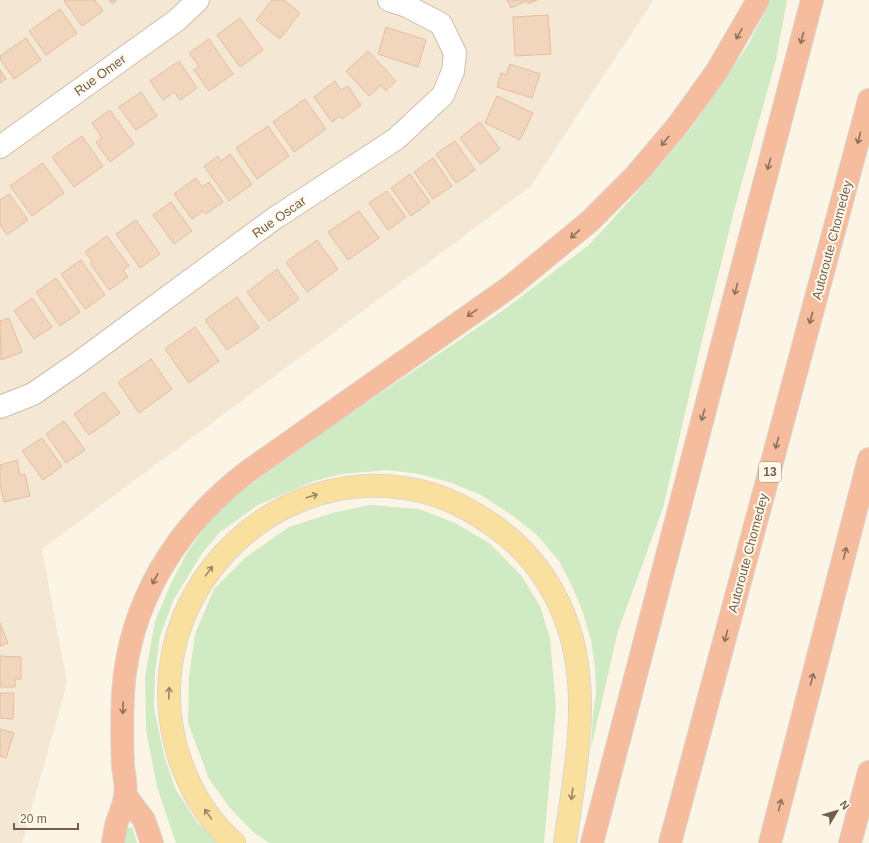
<svg xmlns="http://www.w3.org/2000/svg" width="869" height="843" font-family="Helvetica,sans-serif">
<style>
.residential{fill:#f4e8d4}
.green{fill:#d0eac4}
.building{fill:#f1d6bd;stroke:#e4be9e}
.lines{fill:none;stroke-linecap:round;stroke-linejoin:round}
.minor-casing{stroke:#cebeac;stroke-width:24}
.major-casing{stroke:#dbd5d0;stroke-width:24}
.highway-casing{stroke:#dbd5d0;stroke-width:24}
.minor{stroke:#fff;stroke-width:22}
.major{stroke:#fae09f;stroke-width:22}
.highway{stroke:#f5bc9d;stroke-width:22}
.oneway{stroke:#8f705b}
.oneway2{stroke:#9d8464}
.labels{text-anchor:middle;dominant-baseline:central;stroke-width:4;stroke-linejoin:round;paint-order:stroke}
.shield{fill:#fff9ec;stroke:#9e8c7b;stroke-width:1}
.shield-label{font-size:12px;font-weight:bold;fill:#755d4b}
.street-label{font-size:13px;fill:#755d4b;stroke:#fff9ec}
</style>
<rect width="100%" height="100%" fill="#fcf5e5"/>
<path class="residential" d="M 0,0 L 654,0 L 530,187 L 42,549 L 67,683 L 22,843 L 0,843 Z"/>
<path class="green" d="M 771,0 L 787,0 L 776,60 L 736,203 L 702,340 L 663,508 L 618,631 L 591,749 L 593,713 L 596,694 L 595,667 L 591,640 L 581,607 L 570,582 L 559,561 L 537,535 L 513,516 L 481,495 L 449,482 L 419,474 L 387,470 L 342,474 L 314,481 L 258,505 L 219,533 L 201,555 L 174,599 L 160,636 L 155,674 L 154,708 L 164,755 L 175,788 L 197,822 L 217,843 L 176,843 L 157,787 L 146,730 L 145,677 L 155,621 L 172,581 L 188,551 L 205,527 L 231,499 L 325,431 L 505,309 L 590,244 L 639,190 L 690,130 L 748,45 Z
M 370,505 L 419,509 L 455,523 L 489,543 L 521,575 L 540,606 L 550,638 L 556,707 L 544,843 L 269,843 L 252,831 L 230,808 L 209,779 L 188,723 L 189,676 L 195,634 L 214,589 L 246,557 L 289,527 L 332,513 Z
M 132,827 L 137,843 L 124,843 L 126,828 Z"/>
<path class="building" d="M 65,0 L 95,0 L 103,11 L 82,26 L 64,1 Z
M 109,0 L 117,0 L 112,4 Z
M 272,0 L 284,0 L 300,13 L 280,39 L 256,20 Z
M 507,0 L 537,0 L 528,4 L 526,1 L 511,8 Z
M 60,9 L 77,33 L 46,55 L 29,31 Z
M 548,15 L 551,54 L 515,56 L 513,17 Z
M 240,18 L 263,50 L 240,67 L 217,35 Z
M 386,27 L 426,40 L 418,67 L 378,54 Z
M 26,38 L 41,60 L 14,79 L 0,59 L 0,56 Z
M 209,39 L 233,74 L 209,91 L 194,70 L 199,66 L 189,53 Z
M 368,51 L 396,81 L 386,91 L 381,85 L 369,96 L 346,71 Z
M 179,61 L 197,88 L 180,100 L 174,92 L 163,100 L 150,81 Z
M 510,64 L 540,74 L 532,98 L 497,87 L 501,73 L 506,75 Z
M 0,70 L 6,79 L 0,83 Z
M 335,81 L 341,90 L 348,86 L 361,105 L 342,119 L 340,116 L 332,122 L 314,97 Z
M 141,92 L 157,116 L 136,130 L 119,107 Z
M 497,96 L 533,113 L 520,140 L 485,123 Z
M 305,99 L 326,129 L 294,152 L 273,122 Z
M 110,110 L 134,144 L 110,162 L 96,142 L 102,138 L 92,123 Z
M 480,122 L 500,149 L 480,164 L 460,138 Z
M 268,126 L 289,156 L 257,179 L 236,148 Z
M 82,136 L 103,166 L 74,187 L 52,157 Z
M 455,141 L 475,170 L 456,183 L 436,154 Z
M 230,154 L 252,184 L 229,201 L 204,166 L 218,156 L 221,161 Z
M 433,158 L 452,186 L 433,199 L 414,172 Z
M 43,163 L 64,193 L 32,216 L 10,186 Z
M 410,174 L 430,202 L 411,216 L 391,188 Z
M 196,178 L 202,187 L 209,182 L 223,202 L 206,214 L 203,211 L 192,219 L 174,194 Z
M 387,191 L 406,217 L 388,230 L 369,203 Z
M 9,194 L 28,220 L 7,235 L 0,225 L 0,200 Z
M 171,202 L 192,231 L 174,244 L 153,215 Z
M 359,211 L 379,238 L 348,260 L 328,232 Z
M 136,220 L 160,254 L 140,268 L 116,234 Z
M 107,236 L 129,266 L 123,270 L 128,277 L 109,290 L 90,263 L 92,261 L 85,252 Z
M 317,240 L 338,269 L 307,292 L 286,262 Z
M 81,260 L 105,295 L 85,309 L 61,274 Z
M 277,269 L 299,299 L 269,321 L 247,292 Z
M 56,278 L 80,312 L 60,326 L 36,292 Z
M 237,297 L 259,328 L 227,350 L 205,320 Z
M 32,298 L 52,327 L 34,339 L 14,311 Z
M 9,318 L 22,352 L 1,360 L 0,321 Z
M 195,327 L 219,361 L 189,383 L 165,349 Z
M 151,359 L 172,389 L 139,413 L 118,382 Z
M 104,392 L 120,413 L 89,435 L 74,414 Z
M 64,421 L 85,450 L 66,463 L 46,434 Z
M 42,438 L 62,466 L 43,480 L 22,451 Z
M 17,460 L 20,475 L 25,474 L 30,496 L 4,502 L 0,485 L 0,465 Z
M 0,623 L 8,643 L 0,646 Z
M 0,656 L 21,657 L 21,679 L 15,679 L 15,687 L 0,687 Z
M 0,693 L 14,693 L 13,719 L 0,718 Z
M 0,729 L 14,733 L 6,758 L 0,756 Z"/>
<g class="lines">
<g class="minor-casing">
<path id="minor" d="M 0,147 L 177,20 L 198,0
M 0,407 L 33,394 L 78,363 L 275,218 L 396,139 L 443,95 L 453,71 L 455,53 L 441,24 L 407,6 L 389,0"/>
</g>
<g class="major-casing">
<path id="major" d="M 234,843 C 210,822 192,793 181,763 C 164,715 165,663 184,616 C 226,518 331,463 435,495 C 455,502 474,512 491,524 C 539,556 569,608 577,664 C 586,724 573,784 565,843"/>
</g>
<g class="highway-casing">
<path id="highway" d="M 125,795 L 144,820 L 152,843
M 113,843 C 114,836 115,829 117,822 C 120,814 124,805 125,796 C 127,787 124,775 123,766 C 122,742 122,717 123,693 C 129,602 176,527 247,472 L 511,286 L 590,221 L 635,176 L 678,125 L 717,71 L 758,0
M 592,843 L 812,0
M 670,843 L 869,100
M 770,843 L 869,459
M 850,843 L 869,772"/>
</g>
<use href="#minor" class="minor"/>
<use href="#major" class="major"/>
<use href="#highway" class="highway"/>
</g>
<defs><path id="oneway-shaft" d="M-6 0H5M1.5-3L5.5 0L1.5 3" fill="none" stroke-width="1.6" stroke-linecap="round" stroke-linejoin="round"/></defs>
<g class="oneway">
<use href="#oneway-shaft" transform="translate(739 34) rotate(120)"/>
<use href="#oneway-shaft" transform="translate(802 38) rotate(105)"/>
<use href="#oneway-shaft" transform="translate(859 138) rotate(105)"/>
<use href="#oneway-shaft" transform="translate(665 141) rotate(129)"/>
<use href="#oneway-shaft" transform="translate(769 164) rotate(105)"/>
<use href="#oneway-shaft" transform="translate(575 234) rotate(139)"/>
<use href="#oneway-shaft" transform="translate(736 289) rotate(105)"/>
<use href="#oneway-shaft" transform="translate(472 313) rotate(145)"/>
<use href="#oneway-shaft" transform="translate(811 318) rotate(105)"/>
<use href="#oneway-shaft" transform="translate(703 415) rotate(105)"/>
<use href="#oneway-shaft" transform="translate(777 443) rotate(105)"/>
<use href="#oneway-shaft" transform="translate(845 553) rotate(-76)"/>
<use href="#oneway-shaft" transform="translate(155 579) rotate(118)"/>
<use href="#oneway-shaft" transform="translate(726 636) rotate(105)"/>
<use href="#oneway-shaft" transform="translate(812 679) rotate(-76)"/>
<use href="#oneway-shaft" transform="translate(123 708) rotate(92)"/>
<use href="#oneway-shaft" transform="translate(780 805) rotate(-76)"/>
</g>
<g class="oneway2">
<use href="#oneway-shaft" transform="translate(312 496) rotate(-17)"/>
<use href="#oneway-shaft" transform="translate(209 571) rotate(-54)"/>
<use href="#oneway-shaft" transform="translate(169 693) rotate(-88)"/>
<use href="#oneway-shaft" transform="translate(572 794) rotate(98)"/>
<use href="#oneway-shaft" transform="translate(208 814) rotate(-126)"/>
</g>
<g class="labels">
<rect class="shield" x="759" y="462" width="22" height="20" rx="3"/>
<g class="shield-label">
<text x="770" y="472">13</text>
</g>
<g class="street-label">
<text transform="translate(100 75) rotate(-36)">Rue Omer</text>
<text transform="translate(279 217) rotate(-35)">Rue Oscar</text>
<text transform="translate(832 240) rotate(-75)">Autoroute Chomedey</text>
<text transform="translate(748 553) rotate(-75)">Autoroute Chomedey</text>
</g>
</g>
<g transform="translate(837 811) rotate(52)" stroke="#fff9ec" stroke-width="3" paint-order="stroke">
<path d="M0-3L7 15L0 10L-7 15Z" fill="#755d4b"/>
<text y="-6" font-size="11" font-weight="bold" text-anchor="middle" fill="#755d4b">N</text>
</g>
<path d="M14 823v6h64v-6" fill="none" stroke="#755d4b" stroke-width="2"/>
<text x="20" y="823" font-size="12" fill="#755d4b" stroke="#fff9ec" stroke-width="3" paint-order="stroke">20 m</text>
</svg>
